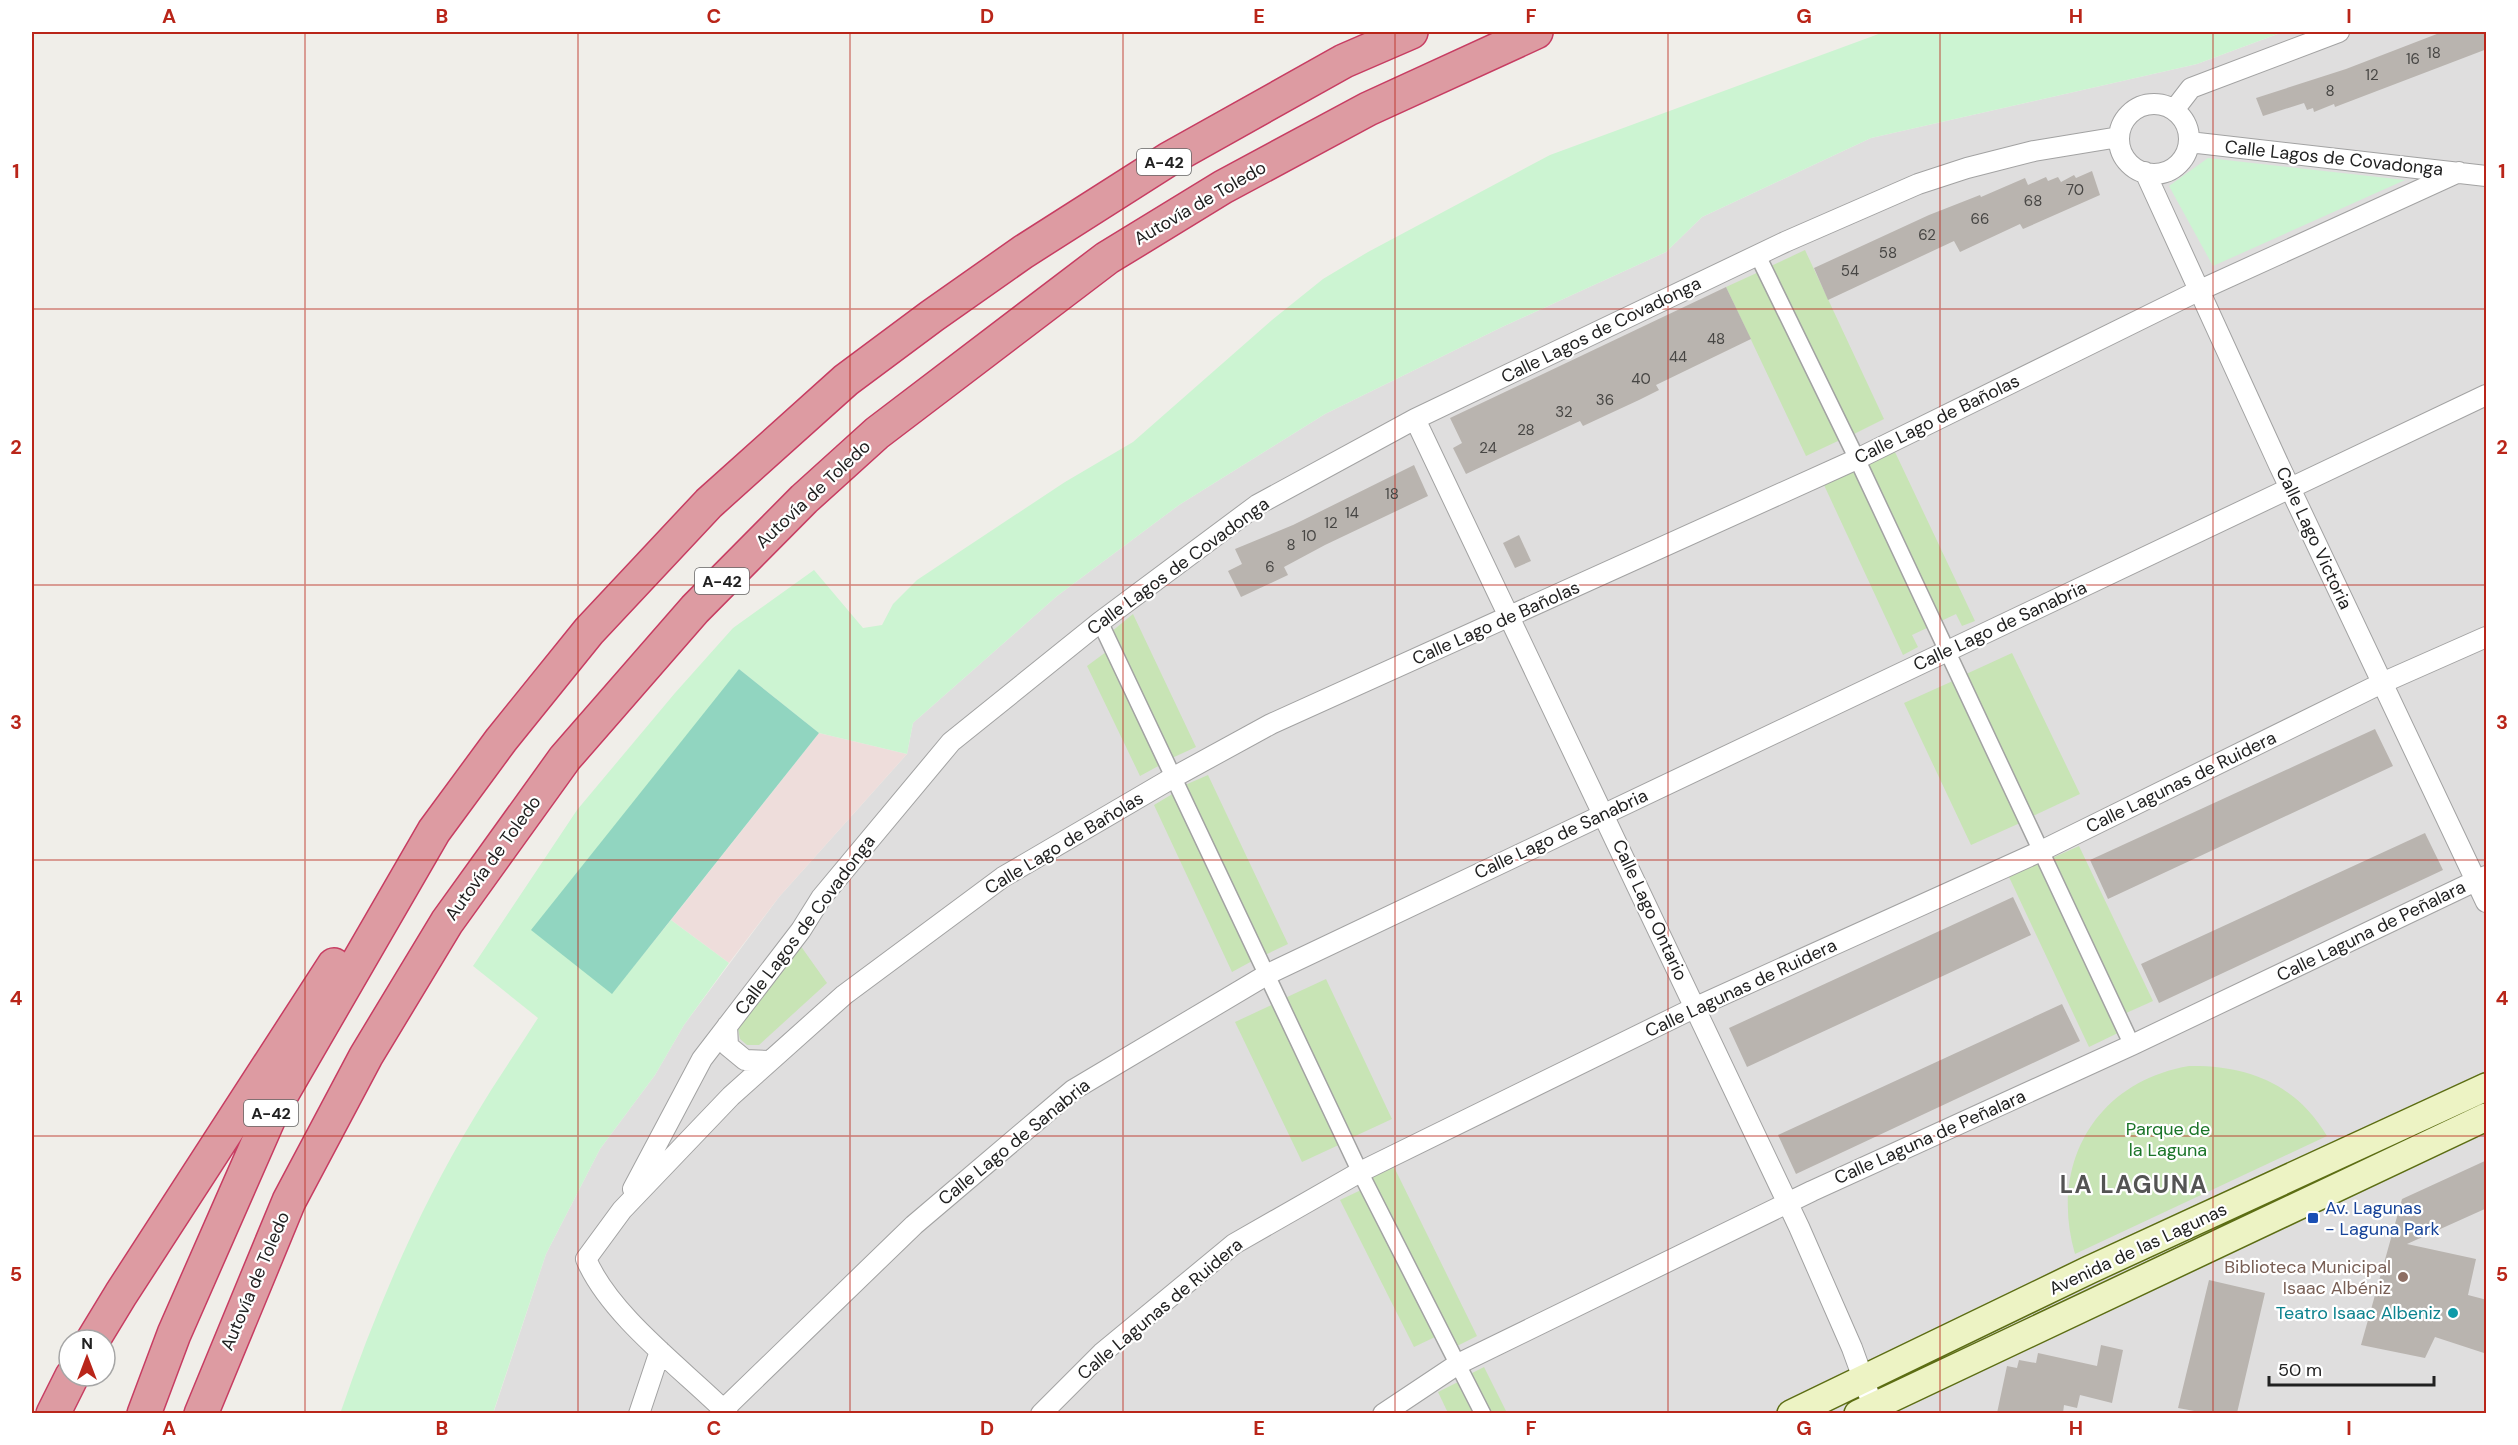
<svg xmlns="http://www.w3.org/2000/svg" width="2518" height="1445" font-family="'DM Sans',sans-serif">
<style>
.residential{fill:#dfdede}
.commercial{fill:#eedddb}
.grass{fill:#c8e4b5}
.park{fill:#ccf4d2}
.pitch{fill:#91d5c0}
.building{fill:#b9b4af}
.lines{fill:none;stroke-linecap:round;stroke-linejoin:round}
.pedestrian-casing{stroke:#a2a2a2;stroke-width:18}
.minor-casing{stroke:#a2a2a2;stroke-width:22}
.secondary-casing{stroke:#5c6d13;stroke-width:30}
.motorway-casing{stroke:#c73d62;stroke-width:36}
.pedestrian{stroke:#fff;stroke-width:15}
.minor{stroke:#fff;stroke-width:20}
.secondary{stroke:#edf3c4;stroke-width:27}
.motorway{stroke:#dd9ba2;stroke-width:33}
.grid{fill:none;stroke:#b92519;stroke-width:1.5;stroke-opacity:0.55}
.transit-dot{fill:#1a4fb4;stroke:#fff;stroke-width:2}
.education-dot{fill:#8d6e63;stroke:#fff;stroke-width:2}
.culture-dot{fill:#0f9aa8;stroke:#fff;stroke-width:2}
.labels{text-anchor:middle;dominant-baseline:central;stroke-width:4.5;stroke-linejoin:round;paint-order:stroke}
.number-label{font-size:15px;fill:#474644}
.shield{fill:#fff;stroke:#646464;stroke-width:1.5}
.shield-label{font-size:16px;font-weight:bold;fill:#212121}
.street-label{font-size:18px;fill:#212121;stroke:#fff}
.park-label{font-size:18px;fill:#1a7428;stroke:#fff}
.transit-label{font-size:18px;fill:#164399;stroke:#fff;text-anchor:start}
.education-label{font-size:18px;fill:#785e54;stroke:#fff;text-anchor:end}
.culture-label{font-size:18px;fill:#0d838f;stroke:#fff;text-anchor:end}
.district-label{font-size:24px;font-weight:bold;letter-spacing:1.5px;fill:#545454;stroke:#fff}
.neatline{fill:none;stroke:#b92519;stroke-width:2}
.grid-label{font-size:20px;text-anchor:middle;font-weight:bold;fill:#b92519}
</style>
<rect width="100%" height="100%" fill="#f0eee9"/>
<path class="residential" d="M 2283,32 L 2486,32 L 2486,1413 L 493,1414 L 546,1254 L 600,1149 L 655,1075 L 684,1025 L 779,897 L 907,754 L 913,723 L 1057,596 L 1179,505 L 1325,414 L 1502,327 L 1666,252 L 1702,217 L 1871,138 L 2197,64 Z"/>
<path class="commercial" d="M 819,733 L 907,754 L 779,897 L 729,963 L 671,920 Z"/>
<path class="grass" d="M 1805,250 L 1884,419 L 1850,436 L 1771,266 Z
M 1761,271 L 1840,440 L 1806,456 L 1726,287 Z
M 1895,452 L 1975,621 L 1962,626 L 1956,614 L 1939,622 L 1865,465 Z
M 1855,471 L 1929,627 L 1912,635 L 1918,647 L 1903,655 L 1824,485 Z
M 1133,614 L 1196,747 L 1172,758 L 1111,632 Z
M 1106,652 L 1162,764 L 1140,776 L 1087,666 Z
M 2012,653 L 2080,794 L 2033,816 L 1964,675 Z
M 1955,680 L 2020,823 L 1971,845 L 1904,703 Z
M 1208,775 L 1288,944 L 1265,955 L 1185,785 Z
M 1174,793 L 1254,960 L 1232,972 L 1154,805 Z
M 2079,846 L 2153,1001 L 2124,1014 L 2050,859 Z
M 2039,863 L 2120,1032 L 2089,1047 L 2009,877 Z
M 800,945 L 827,983 L 759,1045 L 747,1045 L 740,1039 L 738,1029 Z
M 1326,979 L 1392,1119 L 1351,1138 L 1285,998 Z
M 1276,1003 L 1343,1143 L 1302,1162 L 1235,1022 Z
M 2189,1066 C 2248,1065 2296,1084 2327,1136 L 2075,1254 C 2049,1165 2095,1082 2189,1066 Z
M 1394,1167 L 1477,1336 L 1455,1347 L 1371,1178 Z
M 1361,1190 L 1435,1337 L 1414,1347 L 1340,1200 Z
M 1484,1367 L 1507,1413 L 1489,1413 L 1470,1374 Z
M 1460,1381 L 1476,1413 L 1448,1413 L 1438,1392 Z"/>
<path class="park" d="M 1884,32 L 2283,32 L 2197,64 L 1871,138 L 1702,217 L 1666,252 L 1502,327 L 1325,414 L 1179,505 L 1057,596 L 913,723 L 907,754 L 819,733 L 739,669 L 612,993 L 671,920 L 729,963 L 684,1025 L 655,1075 L 600,1149 L 546,1254 L 493,1413 L 340,1414 C 375,1312 418,1210 474,1118 C 494,1084 517,1051 538,1018 L 473,966 L 577,810 L 675,693 L 733,628 L 814,570 L 863,628 L 882,625 L 893,604 L 917,580 L 1065,482 L 1133,442 L 1272,320 L 1323,279 L 1368,252 L 1550,155 Z
M 2208,158 L 2405,180 L 2213,266 L 2169,186 Z"/>
<path class="pitch" d="M 739,669 L 819,733 L 612,994 L 531,930 Z"/>
<path class="building" d="M 2442,32 L 2487,32 L 2487,49 L 2335,107 L 2334,104 L 2314,112 L 2313,108 L 2307,110 L 2304,103 L 2263,116 L 2256,98 L 2346,69 Z
M 2092,171 L 2100,195 L 2023,229 L 2020,224 L 1960,252 L 1954,241 L 1828,300 L 1814,268 L 1929,215 L 1980,195 L 1981,197 L 2025,178 L 2028,185 L 2046,177 L 2048,181 L 2058,177 L 2061,182 L 2074,175 L 2076,178 Z
M 1726,287 L 1751,339 L 1656,385 L 1659,390 L 1639,400 L 1583,426 L 1580,421 L 1466,474 L 1453,448 L 1462,443 L 1450,418 Z
M 1414,465 L 1428,496 L 1325,545 L 1284,567 L 1288,575 L 1241,597 L 1228,571 L 1242,564 L 1235,549 L 1293,525 Z
M 1519,535 L 1531,561 L 1515,568 L 1503,543 Z
M 2375,729 L 2393,766 L 2108,899 L 2090,860 Z
M 2425,833 L 2443,870 L 2159,1003 L 2141,964 Z
M 2013,897 L 2031,935 L 1747,1067 L 1729,1028 Z
M 2062,1004 L 2080,1041 L 1796,1174 L 1778,1135 Z
M 2487,1160 L 2487,1208 L 2407,1244 L 2476,1259 L 2468,1295 L 2487,1300 L 2487,1354 L 2435,1337 L 2425,1358 L 2361,1345 L 2402,1199 Z
M 2209,1280 L 2265,1293 L 2237,1413 L 2205,1413 L 2178,1408 Z
M 2101,1345 L 2123,1350 L 2112,1403 L 2080,1395 L 2077,1408 L 2064,1405 L 2063,1413 L 1997,1413 L 2007,1366 L 2017,1368 L 2019,1360 L 2036,1363 L 2038,1353 L 2097,1366 Z"/>
<g class="lines">
<g class="pedestrian-casing">
<path id="pedestrian" d="M 1758,256 L 1857,459 L 2132,1045
M 1100,622 L 1360,1172 L 1483,1414"/>
</g>
<g class="minor-casing">
<path id="minor" d="M2119 139a35 35 0 1 1 70 0a35 35 0 1 1-70 0Z
M 2174,110 L 2191,88 L 2339,32
M 2189,142 L 2486,176
M 2145,172 L 2279,465 L 2486,902
M 1415,419 L 1799,1227 L 1852,1348 L 1873,1406 L 1872,1414
M 727,1026 L 728,1046 L 745,1060 L 770,1061
M 633,1189 L 702,1059 L 801,930 L 821,898 L 951,742 L 1100,622 L 1257,505 L 1415,419 L 1785,242 L 1918,184 L 1967,168 L 2034,151 L 2119,137
M 724,1409 L 914,1225 L 1073,1090 L 1268,974 L 2486,395
M 639,1414 L 660,1351
M 728,1414 C 684,1370 610,1316 586,1259 L 622,1210 L 731,1096 L 844,995 L 1003,877 L 1174,777 L 1271,724 L 1857,459 L 2198,291 L 2459,172
M 1041,1414 L 1102,1353 L 1234,1244 L 1360,1172 L 1696,1007 L 2041,851 L 2382,683 L 2486,637
M 1383,1414 L 1458,1364 L 1812,1191 L 2132,1045 L 2486,876"/>
</g>
<g class="secondary-casing">
<path id="secondary" d="M 1791,1414 L 2089,1270 L 2486,1087
M 1858,1414 L 2486,1117"/>
</g>
<g class="motorway-casing">
<path id="motorway" d="M 93,1340 L 121,1294 L 334,965
M 53,1414 L 72,1376
M 144,1414 L 174,1334 L 272,1111 L 434,831 L 501,740 L 589,631 L 709,503 L 846,380 L 932,316 L 1023,252 L 1169,159 L 1344,61 L 1411,32
M 201,1414 L 289,1201 L 366,1056 L 447,922 L 565,758 L 695,609 L 804,499 L 877,433 L 1107,258 L 1223,187 L 1368,109 L 1536,32"/>
</g>
<use href="#pedestrian" class="pedestrian"/>
<use href="#minor" class="minor"/>
<use href="#secondary" class="secondary"/>
<use href="#motorway" class="motorway"/>
</g>
<path class="grid" d="M 305,32 L 305,1414M 578,32 L 578,1414M 850,32 L 850,1414M 1123,32 L 1123,1414M 1395,32 L 1395,1414M 1668,32 L 1668,1414M 1940,32 L 1940,1414M 2213,32 L 2213,1414M 32,309 L 2486,309M 32,585 L 2486,585M 32,860 L 2486,860M 32,1136 L 2486,1136"/>
<rect class="transit-dot" x="2307" y="1212" width="12" height="12" rx="3"/>
<circle class="education-dot" cx="2403" cy="1277" r="6"/>
<circle class="culture-dot" cx="2453" cy="1313" r="6"/>
<g class="labels">
<g class="number-label">
<text x="2434" y="53">18</text>
<text x="2413" y="59">16</text>
<text x="2372" y="75">12</text>
<text x="2330" y="91">8</text>
<text x="2075" y="190">70</text>
<text x="2033" y="201">68</text>
<text x="1980" y="219">66</text>
<text x="1927" y="235">62</text>
<text x="1888" y="253">58</text>
<text x="1850" y="271">54</text>
<text x="1716" y="339">48</text>
<text x="1678" y="357">44</text>
<text x="1641" y="379">40</text>
<text x="1605" y="400">36</text>
<text x="1564" y="412">32</text>
<text x="1526" y="430">28</text>
<text x="1488" y="448">24</text>
<text x="1392" y="494">18</text>
<text x="1352" y="513">14</text>
<text x="1331" y="523">12</text>
<text x="1309" y="536">10</text>
<text x="1291" y="545">8</text>
<text x="1270" y="567">6</text>
</g>
<g class="shield">
<rect x="1137" y="149" width="54" height="26" rx="4.5"/>
<rect x="695" y="568" width="54" height="26" rx="4.5"/>
<rect x="244" y="1100" width="54" height="26" rx="4.5"/>
</g>
<g class="shield-label">
<text x="1164" y="162">A-42</text>
<text x="722" y="581">A-42</text>
<text x="271" y="1113">A-42</text>
</g>
<g class="street-label">
<text transform="translate(2334 158) rotate(6)">Calle Lagos de Covadonga</text>
<text transform="translate(1200 203) rotate(-30)">Autovía de Toledo</text>
<text transform="translate(1601 330) rotate(-26)">Calle Lagos de Covadonga</text>
<text transform="translate(1937 419) rotate(-26)">Calle Lago de Bañolas</text>
<text transform="translate(813 494) rotate(-43)">Autovía de Toledo</text>
<text transform="translate(2314 538) rotate(65)">Calle Lago Victoria</text>
<text transform="translate(1178 566) rotate(-36)">Calle Lagos de Covadonga</text>
<text transform="translate(1496 623) rotate(-24)">Calle Lago de Bañolas</text>
<text transform="translate(2000 626) rotate(-25)">Calle Lago de Sanabria</text>
<text transform="translate(2181 782) rotate(-26)">Calle Lagunas de Ruidera</text>
<text transform="translate(1561 834) rotate(-25)">Calle Lago de Sanabria</text>
<text transform="translate(1064 843) rotate(-31)">Calle Lago de Bañolas</text>
<text transform="translate(493 858) rotate(-54)">Autovía de Toledo</text>
<text transform="translate(1650 910) rotate(65)">Calle Lago Ontario</text>
<text transform="translate(805 925) rotate(-53)">Calle Lagos de Covadonga</text>
<text transform="translate(2371 931) rotate(-26)">Calle Laguna de Peñalara</text>
<text transform="translate(1741 988) rotate(-25)">Calle Lagunas de Ruidera</text>
<text transform="translate(1930 1137) rotate(-24)">Calle Laguna de Peñalara</text>
<text transform="translate(1014 1142) rotate(-39)">Calle Lago de Sanabria</text>
<text transform="translate(2138 1249) rotate(-25)">Avenida de las Lagunas</text>
<text transform="translate(255 1281) rotate(-67)">Autovía de Toledo</text>
<text transform="translate(1160 1309) rotate(-40)">Calle Lagunas de Ruidera</text>
</g>
<g class="park-label">
<text x="2168" y="1129">Parque de<tspan x="2168" dy="21">la Laguna</tspan></text>
</g>
<g class="transit-label">
<text x="2325" y="1208">Av. Lagunas<tspan x="2325" dy="21">- Laguna Park</tspan></text>
</g>
<g class="education-label">
<text x="2391" y="1267">Biblioteca Municipal<tspan x="2391" dy="21">Isaac Albéniz</tspan></text>
</g>
<g class="culture-label">
<text x="2441" y="1313">Teatro Isaac Albeniz</text>
</g>
<g class="district-label">
<text x="2134" y="1184">LA LAGUNA</text>
</g>
</g>
<rect width="2518" height="1445" fill="none" stroke="#ffffff" stroke-width="66"/>
<g transform="translate(87 1358)"><circle r="28" fill="#ffffff" stroke="#a6a6a6" stroke-width="1.5"/>
<path d="M0-4.5L10 22L0 15L-10 22Z" fill="#b92519"/>
<text y="-9" font-size="16" font-weight="bold" text-anchor="middle" fill="#212121">N</text>
</g>
<path d="M2269 1376v9h165v-9" fill="none" stroke="#212121" stroke-width="3"/>
<text x="2278" y="1376" font-size="18" fill="#212121" stroke="#ffffff" stroke-width="4.5" paint-order="stroke">50 m</text>
<rect x="33" y="33" width="2452" height="1379" class="neatline"/>
<g class="grid-label">
<text x="169" y="23">A</text>
<text x="442" y="23">B</text>
<text x="714" y="23">C</text>
<text x="987" y="23">D</text>
<text x="1259" y="23">E</text>
<text x="1531" y="23">F</text>
<text x="1804" y="23">G</text>
<text x="2076" y="23">H</text>
<text x="2349" y="23">I</text>
<text x="16" y="178">1</text>
<text x="2502" y="178">1</text>
<text x="16" y="454">2</text>
<text x="2502" y="454">2</text>
<text x="16" y="729">3</text>
<text x="2502" y="729">3</text>
<text x="16" y="1005">4</text>
<text x="2502" y="1005">4</text>
<text x="16" y="1281">5</text>
<text x="2502" y="1281">5</text>
<text x="169" y="1435">A</text>
<text x="442" y="1435">B</text>
<text x="714" y="1435">C</text>
<text x="987" y="1435">D</text>
<text x="1259" y="1435">E</text>
<text x="1531" y="1435">F</text>
<text x="1804" y="1435">G</text>
<text x="2076" y="1435">H</text>
<text x="2349" y="1435">I</text>
</g>
</svg>
